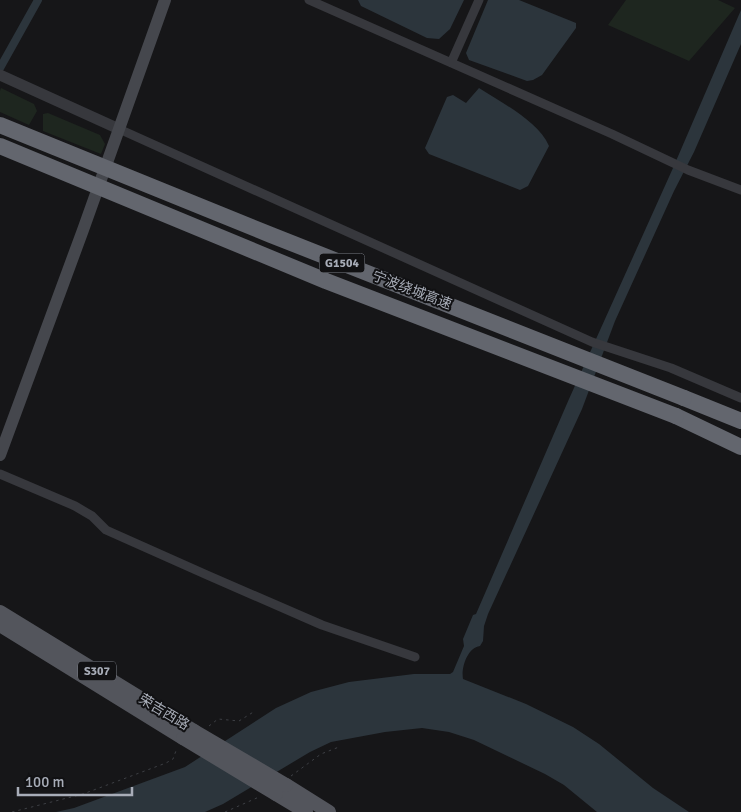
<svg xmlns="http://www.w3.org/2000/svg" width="741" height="812" font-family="Signika,'Noto Sans SC',sans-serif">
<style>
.green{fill:#1e261f}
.water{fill:#2c353c}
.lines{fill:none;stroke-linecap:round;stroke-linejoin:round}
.canal{stroke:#2c353c;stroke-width:8}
.path{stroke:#3d3f44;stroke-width:1;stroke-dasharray:2.5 4;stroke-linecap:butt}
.minor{stroke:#37383d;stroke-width:9}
.tertiary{stroke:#37383d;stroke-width:11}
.secondary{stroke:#45474d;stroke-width:12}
.primary{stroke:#53555c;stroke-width:14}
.motorway{stroke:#63666e;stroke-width:16}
.primary-bridge{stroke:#53555c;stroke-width:14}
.motorway-bridge{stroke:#63666e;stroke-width:16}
.labels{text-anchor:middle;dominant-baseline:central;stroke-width:4;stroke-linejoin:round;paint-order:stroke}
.shield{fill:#111113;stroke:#7b7e86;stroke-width:1}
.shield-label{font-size:12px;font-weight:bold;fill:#a8adb8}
.street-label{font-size:14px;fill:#a8adb8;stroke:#111113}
</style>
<rect width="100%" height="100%" fill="#161618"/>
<path class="green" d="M 626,0 L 718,0 L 735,8 L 689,61 L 608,25 Z
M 1,88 L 34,104 L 37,111 L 29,125 L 0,112 L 0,91 Z
M 48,113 L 100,135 L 105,144 L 101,154 L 43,131 L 43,114 Z"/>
<path class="water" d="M 358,0 L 464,0 L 450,29 L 439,39 L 427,38 L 361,6 Z
M 488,0 L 519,0 L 576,23 L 576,28 L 542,75 L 533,80 L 527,81 L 469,60 L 466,53 Z
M 741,10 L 741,44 L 694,152 L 674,191 L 615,321 L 582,409 L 488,614 L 484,626 L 483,641 L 480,646 C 467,648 461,668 463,679 L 526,704 L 573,727 L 599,744 L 653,788 L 689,812 L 597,812 L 564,785 L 545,774 L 474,740 L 449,732 L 422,728 L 385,732 L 331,742 L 310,752 L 223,804 L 205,812 L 56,812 L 74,808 L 185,767 L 276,708 L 311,692 L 349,682 L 414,674 L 450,674 L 453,672 L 464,646 L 463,639 L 473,615 L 476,614 L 569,399 L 673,168 Z
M 479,88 C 502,103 538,121 549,146 L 528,186 L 520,190 L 429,154 L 425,148 L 447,97 L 453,95 L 466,103 Z"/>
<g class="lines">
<path class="canal" d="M 0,68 L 38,0"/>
<path class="path" d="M 209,726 L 218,719 L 239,721 L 255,711
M 291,776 L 321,754 L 339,747
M 12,812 L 83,794 L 166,763 L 173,759 L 177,748
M 225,812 L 259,797"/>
<path class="minor" d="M 309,0 L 612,134 L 688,170 L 741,190
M 451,63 L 479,0
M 119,129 L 592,342 L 671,368 L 741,398
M 0,474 L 75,506 L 92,516 L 106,530 L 207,575 L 322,625 L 415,657"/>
<path class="tertiary" d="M 0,75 L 119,129"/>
<path class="secondary" d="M 0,455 L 83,230 L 165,0"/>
<path class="primary" d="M 0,612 L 194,731
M 0,625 L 183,738
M 286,785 L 329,812
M 276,794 L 306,812"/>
<path class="motorway" d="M 684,398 L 741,421
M 676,416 L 741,447"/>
<path class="primary-bridge" d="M 194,731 L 286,785
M 183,738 L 276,794"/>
<path class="motorway-bridge" d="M 0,125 L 271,235 L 684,398
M 0,146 L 326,281 L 676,416"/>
</g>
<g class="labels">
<g class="shield">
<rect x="319.5" y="253.5" width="45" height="19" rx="4"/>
<rect x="78" y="661.5" width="38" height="19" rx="4"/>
</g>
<g class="shield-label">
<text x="342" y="263">G1504</text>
<text x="97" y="671">S307</text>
</g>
<g class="street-label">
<text transform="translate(412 290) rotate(21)">宁波绕城高速</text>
<text transform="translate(164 712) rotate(31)">荣吉西路</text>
</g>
</g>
<path d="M18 787v8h114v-8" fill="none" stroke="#a8adb8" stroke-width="2.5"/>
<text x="25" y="787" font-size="15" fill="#a8adb8" stroke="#111113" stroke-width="4" paint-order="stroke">100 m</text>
</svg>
